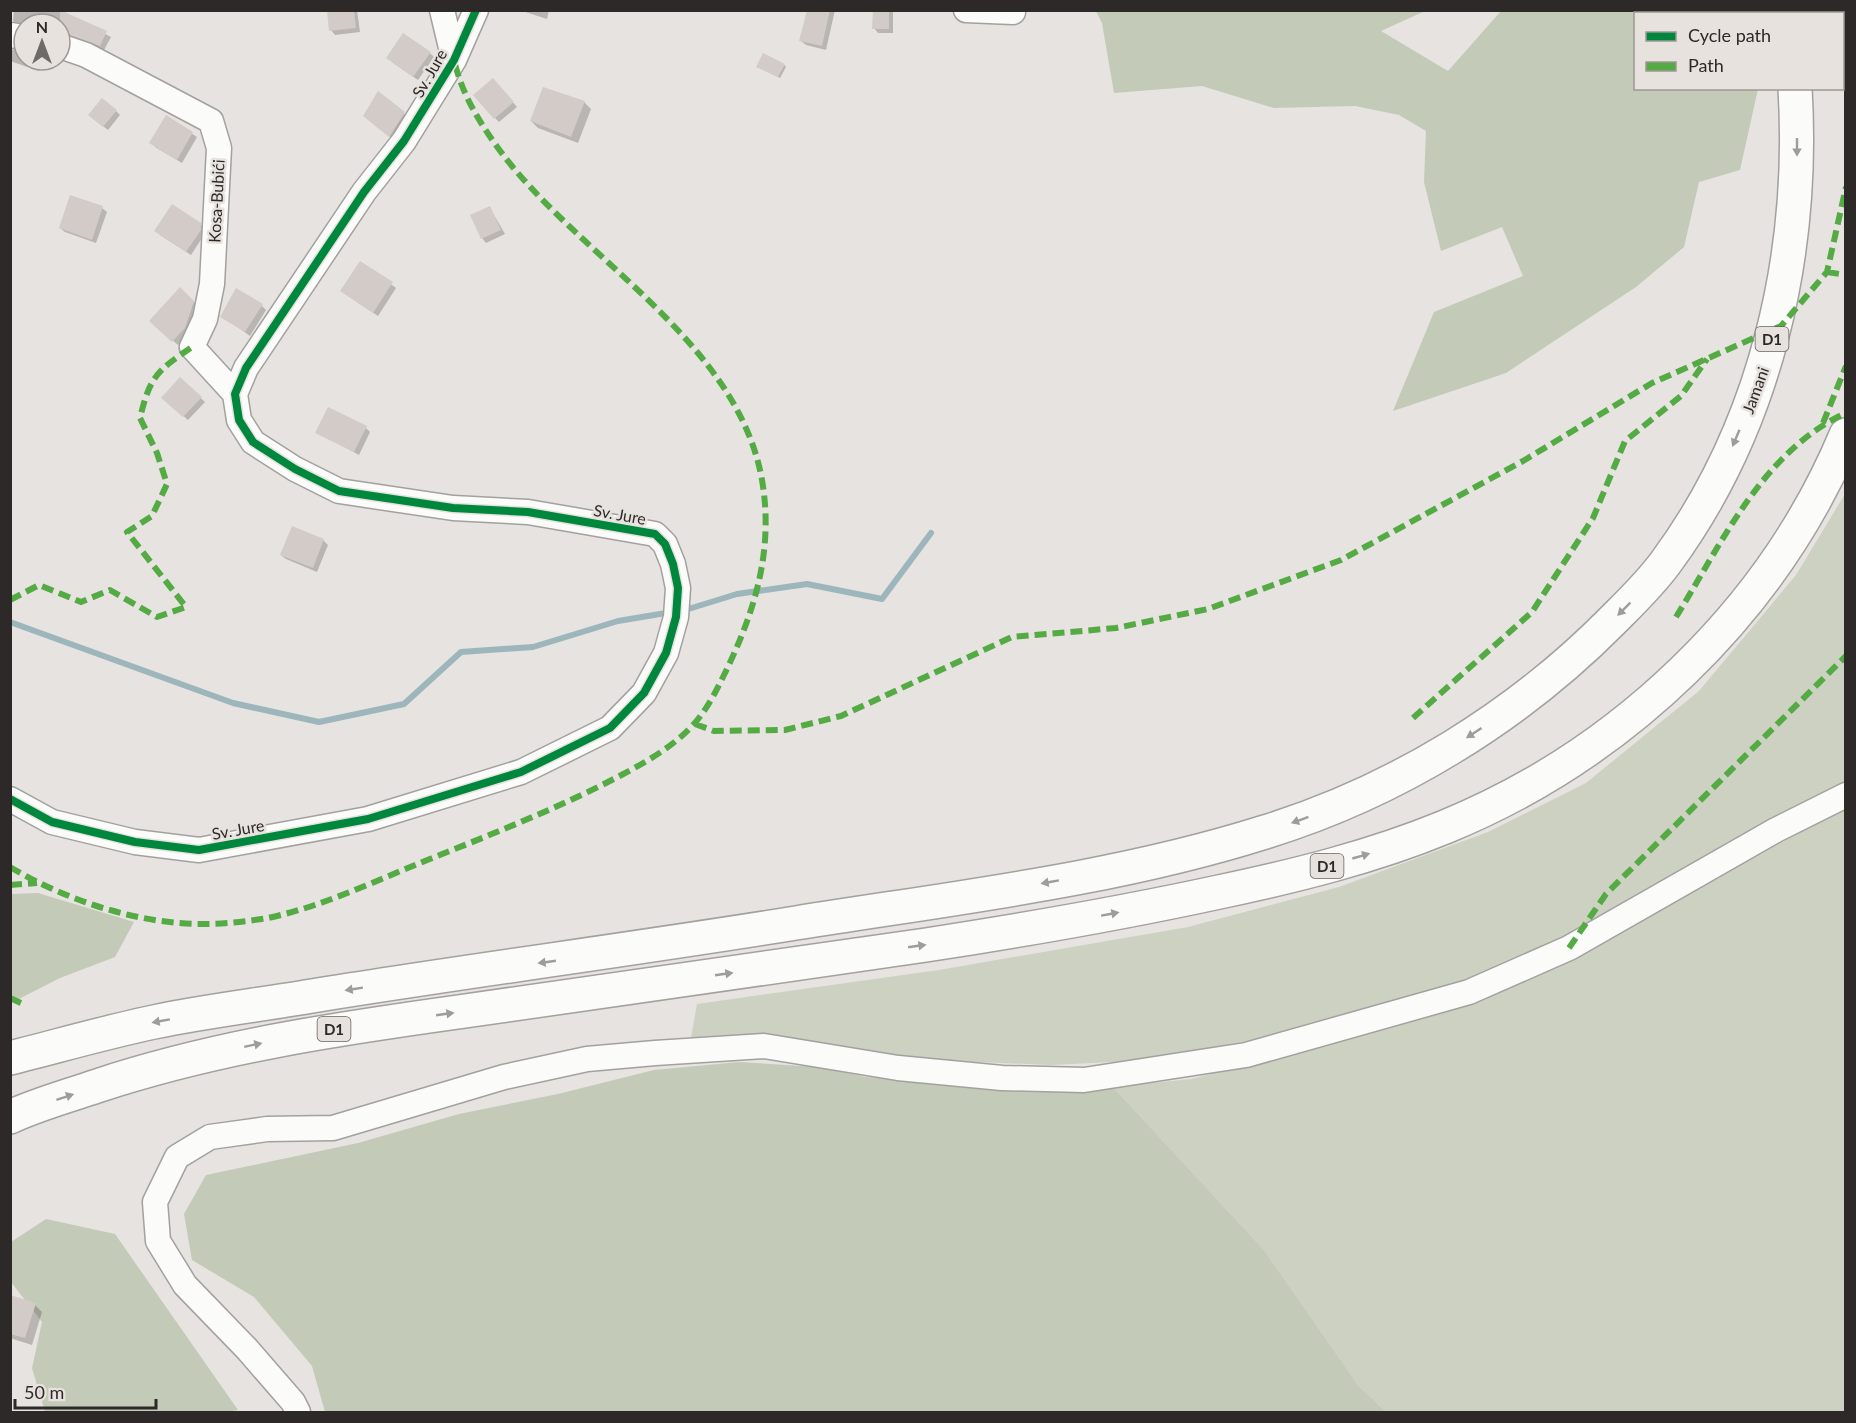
<svg xmlns="http://www.w3.org/2000/svg" width="1856" height="1423" font-family="Lato,sans-serif">
<style>
.green{fill:#ccd1c1}
.forest{fill:#c4cab8}
.shadow{fill:#0003}
.lines{fill:none;stroke-linecap:round;stroke-linejoin:round}
.stream{stroke:#9cb6bc;stroke-width:6}
.building{fill:#d2cbc7}
.minor-casing{stroke:#a3a19f;stroke-width:27}
.highway-casing{stroke:#a3a19f;stroke-width:36}
.minor{stroke:#fbfbfa;stroke-width:24}
.highway{stroke:#fbfbfa;stroke-width:33}
.quiet{stroke:#54ab44;stroke-width:6;stroke-dasharray:12 6;stroke-linecap:butt}
.cycleway-casing{stroke:#e8e2de;stroke-width:11}
.cycleway{stroke:#00873e;stroke-width:8}
.oneway{fill:#9e9c9c}
.labels{text-anchor:middle;dominant-baseline:central;stroke-width:5;stroke-linejoin:round;paint-order:stroke}
.shield{fill:#e8e2de;stroke:#64605f;stroke-width:1.5}
.shield-label{font-size:15px;font-weight:bold;fill:#2c2928}
.street-label{font-size:16px;fill:#2c2928;stroke:#e8e2de}
</style>
<rect width="100%" height="100%" fill="#e6e3e0"/>
<path class="green" d="M 1845,494 L 1845,781 L 1592,927 L 1489,973 L 1313,1027 L 1152,1060 L 1051,1065 L 953,1061 L 749,1038 L 691,1038 L 697,1004 L 939,970 L 1188,927 L 1339,887 L 1488,832 L 1586,783 L 1699,691 L 1796,575 Z
M 1845,807 L 1845,1412 L 1386,1412 L 1358,1385 L 1264,1250 L 1113,1087 L 1191,1079 L 1397,1026 L 1484,999 L 1573,960 Z"/>
<path class="forest" d="M 1096,11 L 1425,11 L 1381,31 L 1448,71 L 1501,11 L 1752,11 L 1754,13 L 1636,14 L 1636,88 L 1758,89 L 1740,170 L 1699,182 L 1684,247 L 1636,287 L 1506,373 L 1393,411 L 1434,312 L 1523,276 L 1502,227 L 1441,251 L 1424,182 L 1426,131 L 1399,115 L 1355,106 L 1274,108 L 1202,86 L 1114,93 L 1102,23 Z
M 38,893 L 134,922 L 115,957 L 60,978 L 11,1003 L 11,894 Z
M 739,1062 L 818,1067 L 866,1077 L 1027,1089 L 1113,1087 L 1264,1250 L 1358,1385 L 1386,1412 L 325,1412 L 312,1366 L 254,1297 L 192,1260 L 184,1214 L 206,1175 L 358,1143 L 459,1114 L 558,1094 L 654,1070 Z
M 46,1219 L 115,1234 L 238,1410 L 227,1412 L 45,1412 L 32,1368 L 42,1322 L 11,1282 L 11,1242 Z"/>
<path class="shadow" d="M 14,10 L 60,10 L 111,37 L 104,50 L 70,36 L 60,36 L 60,24 L 17,25 L 13,21 Z
M 328,10 L 357,10 L 360,32 L 335,35 L 331,30 Z
M 519,10 L 549,10 L 547,19 Z
M 808,10 L 835,10 L 826,50 L 806,45 L 801,41 Z
M 874,10 L 893,10 L 893,33 L 878,33 L 874,28 Z
M 10,49 L 24,51 L 24,60 L 44,60 L 39,71 L 10,61 Z
M 430,53 L 434,57 L 418,80 L 392,62 Z
M 784,65 L 786,67 L 780,78 L 760,68 Z
M 497,84 L 517,107 L 499,122 L 495,118 Z
M 584,102 L 591,109 L 578,143 L 538,128 L 531,121 Z
M 116,111 L 120,115 L 108,130 L 94,119 Z
M 404,114 L 408,118 L 394,140 L 370,120 Z
M 166,117 L 197,137 L 182,163 L 155,147 Z
M 102,208 L 107,212 L 96,243 L 65,232 L 60,228 Z
M 490,208 L 505,234 L 486,243 L 482,238 Z
M 200,224 L 205,229 L 204,235 L 191,255 L 160,235 Z
M 361,263 L 396,288 L 378,316 L 347,295 Z
M 180,290 L 198,306 L 189,332 L 178,345 L 151,321 Z
M 262,306 L 266,310 L 250,336 L 222,316 Z
M 180,379 L 205,402 L 188,420 L 163,398 Z
M 366,428 L 370,432 L 359,455 L 317,432 Z
M 323,540 L 328,545 L 317,572 L 286,559 L 281,555 Z
M 10,1297 L 35,1305 L 42,1312 L 32,1345 L 10,1338 Z"/>
<g class="lines">
<path class="stream" d="M 682,611 L 737,594 L 807,584 L 882,599 L 931,533
M 10,622 L 233,703 L 319,722 L 404,704 L 461,652 L 533,647 L 618,621 L 672,612"/>
</g>
<path class="building" d="M 60,10 L 107,31 L 100,46 L 60,32 Z
M 327,10 L 354,10 L 356,28 L 329,31 Z
M 807,10 L 830,10 L 822,46 L 799,41 Z
M 873,10 L 889,10 L 889,29 L 872,29 Z
M 403,33 L 431,52 L 413,77 L 386,58 Z
M 763,53 L 785,64 L 778,77 L 756,67 Z
M 493,78 L 514,102 L 494,119 L 473,95 Z
M 543,87 L 585,101 L 571,137 L 530,121 Z
M 378,91 L 405,112 L 389,137 L 363,116 Z
M 102,98 L 117,110 L 103,127 L 88,115 Z
M 166,115 L 193,132 L 177,160 L 149,143 Z
M 70,195 L 103,206 L 92,240 L 59,228 Z
M 172,204 L 201,223 L 201,230 L 186,252 L 154,231 Z
M 490,206 L 501,230 L 481,239 L 470,215 Z
M 360,261 L 393,282 L 373,313 L 340,291 Z
M 180,287 L 194,301 L 185,328 L 172,342 L 149,321 Z
M 236,288 L 263,304 L 245,332 L 220,317 Z
M 180,377 L 202,397 L 183,417 L 161,398 Z
M 328,407 L 367,426 L 354,452 L 315,433 Z
M 292,526 L 324,539 L 313,568 L 280,555 Z
M 10,1295 L 36,1303 L 25,1338 L 10,1334 Z"/>
<g class="lines">
<g class="minor-casing">
<path id="minor" d="M 442,10 L 454,60
M 966,10 L 1013,12
M 10,35 L 24,37
M 60,46 L 86,55 L 211,121 L 219,148 L 212,284 L 205,319 L 192,347 L 235,394
M 10,799 L 52,822 L 135,842 L 199,850 L 368,819 L 521,772 L 610,728 L 644,693 L 666,653 L 676,617 L 678,588 L 673,564 L 665,544 L 655,534 L 528,512 L 453,508 L 339,491 L 295,469 L 253,442 L 239,420 L 235,394 L 246,368 L 364,192 L 404,141 L 454,60 L 476,10
M 298,1412 L 293,1402 L 247,1349 L 185,1285 L 158,1241 L 155,1202 L 177,1157 L 210,1137 L 267,1129 L 333,1128 L 504,1077 L 587,1059 L 655,1053 L 764,1046 L 898,1068 L 1002,1078 L 1084,1080 L 1246,1055 L 1469,992 L 1569,948 L 1776,830 L 1846,795"/>
</g>
<g class="highway-casing">
<path id="highway" d="M 1784,10 L 1784,14
M 10,1058 C 58,1046 106,1032 154,1022 C 206,1011 259,1005 312,996 C 473,970 635,949 796,923 C 952,898 1113,880 1265,832 C 1395,792 1517,717 1612,621 C 1631,602 1650,584 1666,562 C 1766,426 1805,255 1795,88
M 10,1117 C 38,1104 68,1096 97,1086 C 215,1047 336,1029 458,1012 C 614,990 770,968 926,945 C 1024,930 1122,913 1219,892 C 1295,876 1372,857 1445,827 C 1621,755 1772,612 1846,435"/>
</g>
<use href="#minor" class="minor"/>
<use href="#highway" class="highway"/>
<path class="quiet" d="M 1842,17 L 1846,38
M 1827,272 L 1846,275
M 1823,423 L 1846,366
M 10,600 L 39,585 L 81,602 L 110,590 L 157,617 L 186,607 L 127,532 L 152,516 L 167,484 L 157,453 L 140,418 C 150,376 157,371 192,347
M 1676,617 C 1722,543 1763,451 1846,413
M 1413,718 L 1532,612 L 1593,518 L 1625,441 L 1681,396 L 1707,359
M 695,724 L 714,731 L 785,730 L 841,716 L 1012,637 L 1116,628 L 1208,609 L 1341,560 L 1523,461 L 1652,383 L 1781,326 L 1827,272 L 1846,187
M 10,867 C 67,901 141,925 207,924 C 227,924 249,921 268,918 C 320,907 371,883 420,863 C 482,838 544,814 604,784 C 635,768 669,751 693,725 C 707,710 716,691 725,673 C 755,611 774,550 762,480 C 737,339 577,257 498,148 C 478,120 462,94 454,60
M 10,885 L 37,883
M 1569,948 L 1606,894 L 1846,656
M 10,998 L 21,1003"/>
<g class="cycleway-casing">
<path id="cycleway" d="M 10,799 L 52,822 L 135,842 L 199,850 L 368,819 L 521,772 L 610,728 L 644,693 L 666,653 L 676,617 L 678,588 L 673,564 L 665,544 L 655,534 L 528,512 L 453,508 L 339,491 L 295,469 L 253,442 L 239,420 L 235,394 L 246,368 L 364,192 L 404,141 L 454,60 L 476,10"/>
</g>
<use href="#cycleway" class="cycleway"/>
</g>
<defs><path id="oneway-solid" d="M-6-.8H1V-3.2L6.5 0L1 3.2V.8H-6Z" transform="scale(1.5)"/></defs>
<g class="oneway">
<use href="#oneway-solid" transform="translate(1797 147) rotate(90)"/>
<use href="#oneway-solid" transform="translate(1736 438) rotate(113)"/>
<use href="#oneway-solid" transform="translate(1624 609) rotate(135)"/>
<use href="#oneway-solid" transform="translate(1474 733) rotate(147)"/>
<use href="#oneway-solid" transform="translate(1300 820) rotate(160)"/>
<use href="#oneway-solid" transform="translate(1361 856) rotate(-16)"/>
<use href="#oneway-solid" transform="translate(1050 882) rotate(170)"/>
<use href="#oneway-solid" transform="translate(1110 914) rotate(-10)"/>
<use href="#oneway-solid" transform="translate(917 946) rotate(-8)"/>
<use href="#oneway-solid" transform="translate(547 962) rotate(172)"/>
<use href="#oneway-solid" transform="translate(724 974) rotate(-8)"/>
<use href="#oneway-solid" transform="translate(354 989) rotate(171)"/>
<use href="#oneway-solid" transform="translate(445 1014) rotate(-8)"/>
<use href="#oneway-solid" transform="translate(161 1021) rotate(170)"/>
<use href="#oneway-solid" transform="translate(253 1045) rotate(-12)"/>
<use href="#oneway-solid" transform="translate(65 1097) rotate(-18)"/>
</g>
<g class="labels">
<g class="shield">
<rect x="1755.5" y="327" width="33" height="24" rx="4.5"/>
<rect x="1310.5" y="854" width="33" height="24" rx="4.5"/>
<rect x="317.5" y="1017" width="33" height="24" rx="4.5"/>
</g>
<g class="shield-label">
<text x="1772" y="339">D1</text>
<text x="1327" y="866">D1</text>
<text x="334" y="1029">D1</text>
</g>
<g class="street-label">
<text transform="translate(429 73) rotate(-60)">Sv. Jure</text>
<text transform="translate(216 201) rotate(-87)">Kosa-Bubići</text>
<text transform="translate(1755 390) rotate(-70)">Jamani</text>
<text transform="translate(620 514) rotate(10)">Sv. Jure</text>
<text transform="translate(238 829) rotate(-10)">Sv. Jure</text>
</g>
</g>
<rect width="1856" height="1423" fill="none" stroke="#2c2928" stroke-width="24"/>
<rect x="1634" y="12" width="210" height="78" fill="#e8e2de" stroke="#9d9895" stroke-width="1.5"/>
<rect x="1646" y="32" width="30" height="9" fill="#00873e" stroke="#9d9895" stroke-width="1.5"/>
<text x="1688" y="42" font-size="18" fill="#2c2928">Cycle path</text>
<rect x="1646" y="62" width="30" height="9" fill="#54ab44" stroke="#9d9895" stroke-width="1.5"/>
<text x="1688" y="72" font-size="18" fill="#2c2928">Path</text>
<g transform="translate(42 42)"><circle r="28" fill="#e8e2de" stroke="#9d9895" stroke-width="1.5"/>
<path d="M0-4.5L10 22L0 15L-10 22Z" fill="#6d6a68"/>
<text y="-9" font-size="16" font-weight="bold" text-anchor="middle" fill="#2c2928">N</text>
</g>
<path d="M15 1399v9h141v-9" fill="none" stroke="#2c2928" stroke-width="3"/>
<text x="24" y="1399" font-size="18" fill="#2c2928" stroke="#e8e2de" stroke-width="4.5" paint-order="stroke">50 m</text>
</svg>
